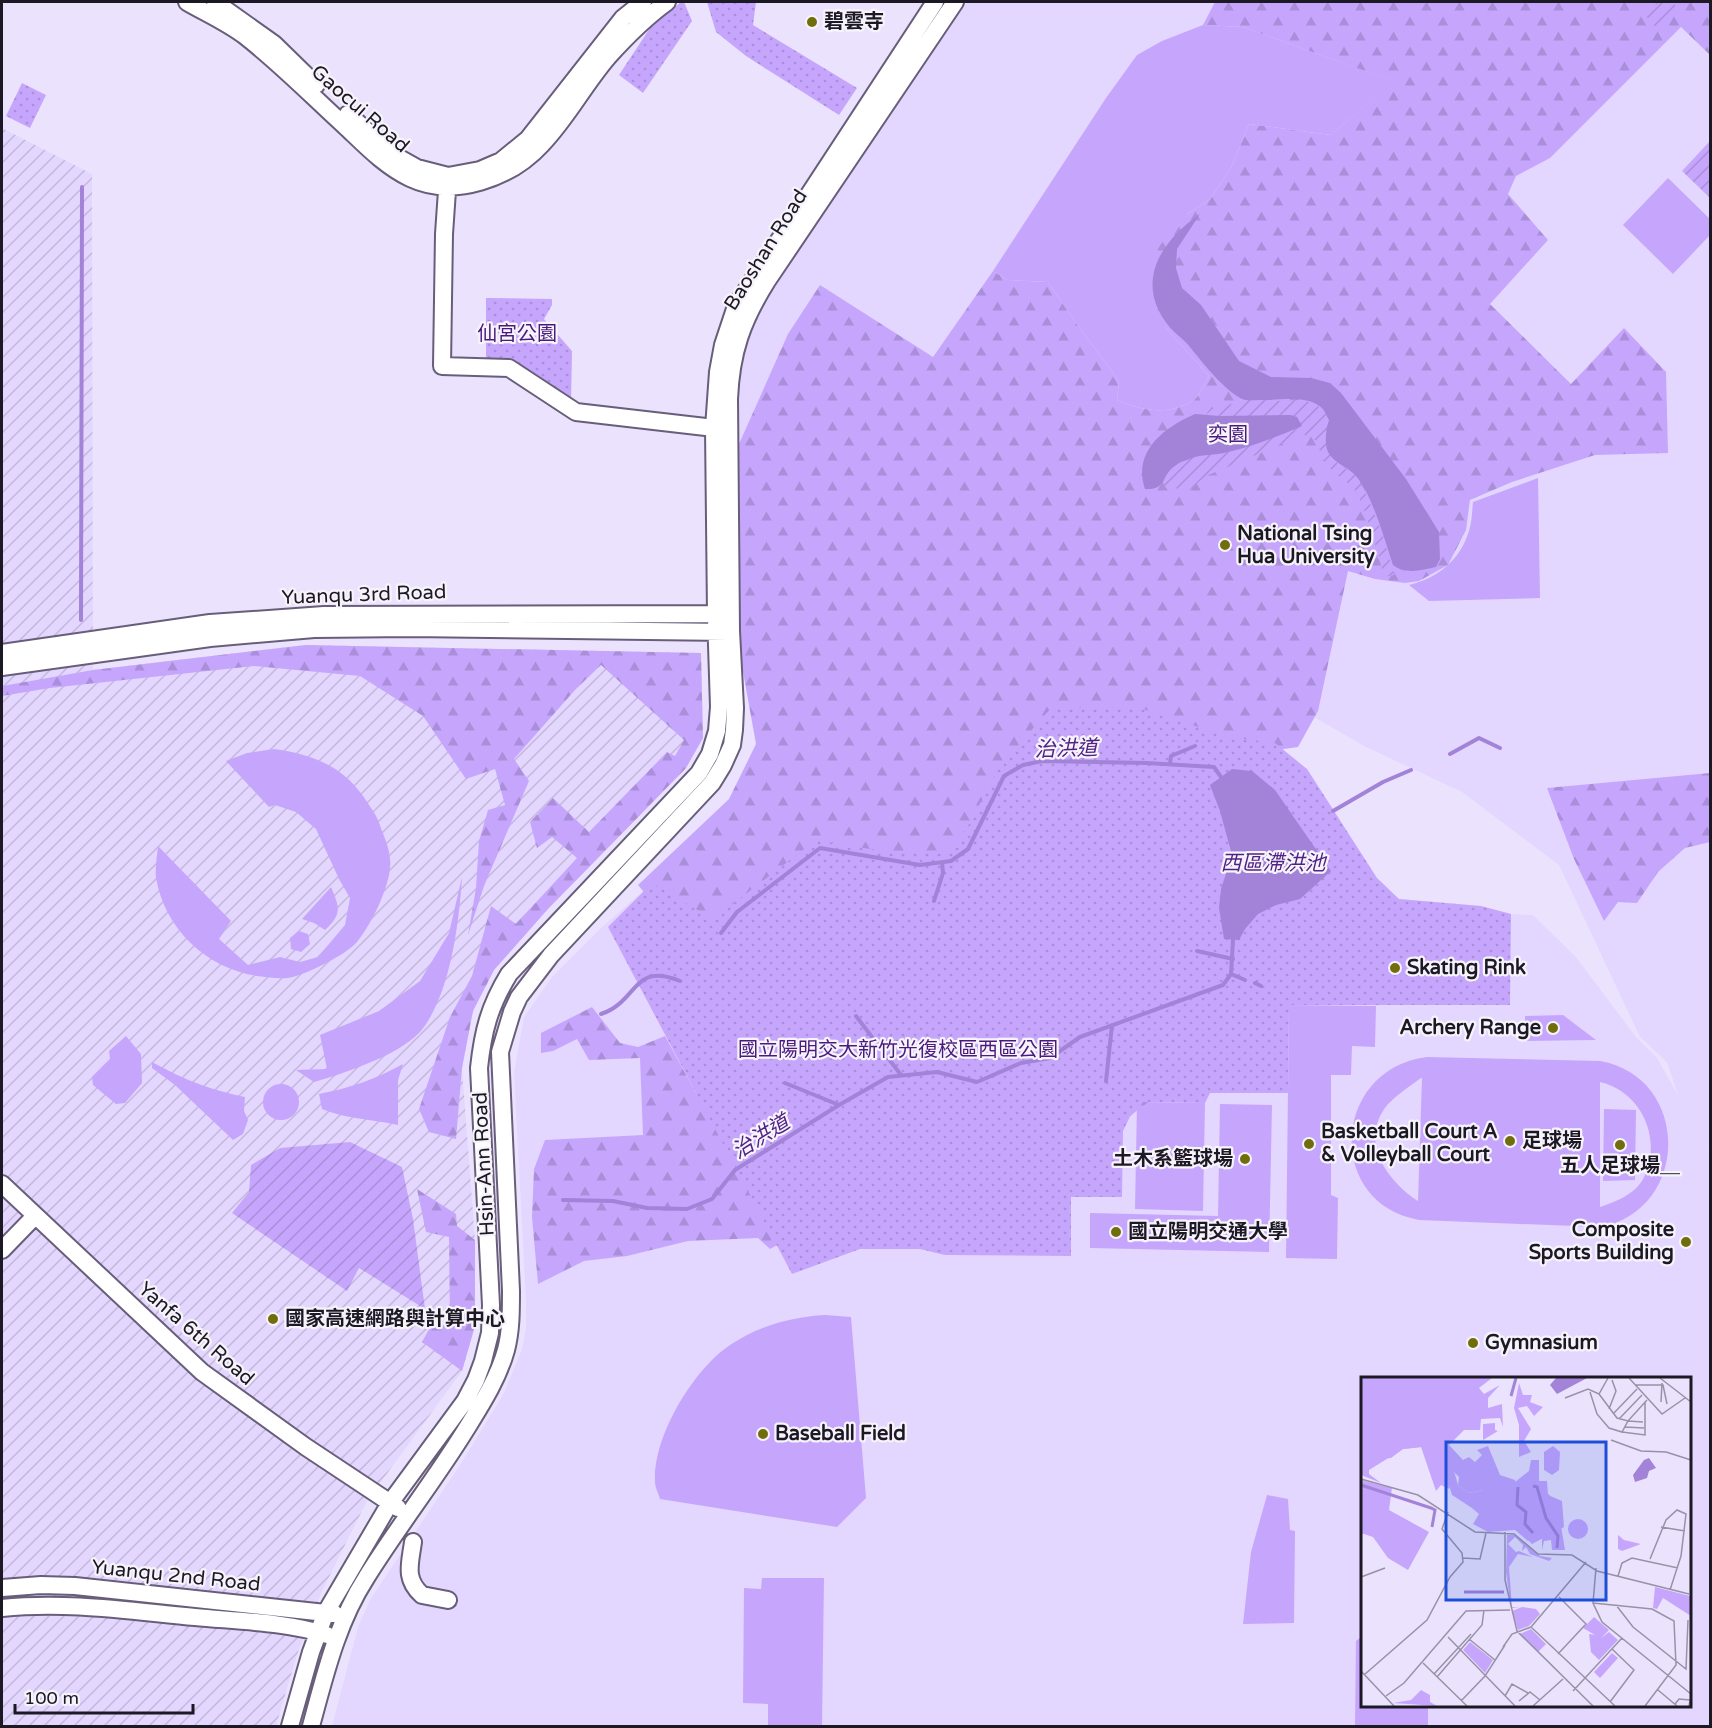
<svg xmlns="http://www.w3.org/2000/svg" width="1712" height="1728" font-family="'Varela Round','Noto Sans TC',sans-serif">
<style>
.built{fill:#e4d7ff;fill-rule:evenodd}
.industrial{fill:url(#industrial-furrows)}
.grass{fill:#c6a6fd;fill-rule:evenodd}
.forest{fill:url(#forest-firs)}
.park{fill:url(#park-dots)}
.garden{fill:url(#garden-furrows)}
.water{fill:#a283d8}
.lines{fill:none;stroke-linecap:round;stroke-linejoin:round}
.stream{stroke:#a283d8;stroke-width:4}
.minor-casing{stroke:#685e7a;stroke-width:20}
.minor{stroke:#fff;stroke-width:16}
.poi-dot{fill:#716d0d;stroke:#f6f4fa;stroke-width:2}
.labels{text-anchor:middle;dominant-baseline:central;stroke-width:4.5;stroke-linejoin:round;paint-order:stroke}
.poi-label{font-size:20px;font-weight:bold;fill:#1c1824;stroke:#f6f4fa;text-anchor:start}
.street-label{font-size:20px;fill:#1c1824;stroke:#f6f4fa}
.park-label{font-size:20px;fill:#4a1a7e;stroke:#f6f4fa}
.water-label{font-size:21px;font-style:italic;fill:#512286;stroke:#f6f4fa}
.inset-river{fill:none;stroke:#a283d8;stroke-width:3}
.inset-road{fill:none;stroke:#9892a6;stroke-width:1.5}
.view{fill:#1d4ed8;fill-opacity:0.15;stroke:#1d4ed8;stroke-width:3}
.inset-edge{fill:none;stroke:#1c1824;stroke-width:3}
</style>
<defs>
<pattern id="industrial-furrows" width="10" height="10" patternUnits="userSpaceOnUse" patternTransform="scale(1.5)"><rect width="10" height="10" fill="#e4d7ff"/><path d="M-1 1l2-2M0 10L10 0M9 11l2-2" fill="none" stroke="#c3b8da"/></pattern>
<pattern id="forest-firs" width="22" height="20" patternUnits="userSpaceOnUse" patternTransform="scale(1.5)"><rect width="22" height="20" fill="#c6a6fd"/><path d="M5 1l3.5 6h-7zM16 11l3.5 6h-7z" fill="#aa8ed9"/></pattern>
<pattern id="park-dots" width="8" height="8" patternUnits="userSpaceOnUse" patternTransform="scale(1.5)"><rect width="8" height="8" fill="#c6a6fd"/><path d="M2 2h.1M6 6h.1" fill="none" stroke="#aa8ed9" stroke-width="1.8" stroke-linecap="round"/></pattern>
<pattern id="garden-furrows" width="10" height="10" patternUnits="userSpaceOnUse" patternTransform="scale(1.5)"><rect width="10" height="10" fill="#c6a6fd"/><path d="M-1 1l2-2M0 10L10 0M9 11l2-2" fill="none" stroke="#aa8ed9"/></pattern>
</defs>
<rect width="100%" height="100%" fill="#ebe3fd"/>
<path class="built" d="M 967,2 L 1710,2 L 1710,1147 L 1707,1145 L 1710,1148 L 1710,1726 L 332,1726 L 358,1627 L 370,1600 L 460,1465 L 504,1393 L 522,1349 L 526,1327 L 526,1301 L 514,1073 L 524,1017 L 552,977 L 602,927 L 652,883 L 1307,769 L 1377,878 L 1399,899 L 1481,906 L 1511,914 L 1533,915 L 1576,957 L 1636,1037 L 1657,1058 L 1678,1095 L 1667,1062 L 1640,1037 L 1559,865 L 1462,792 L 1364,746 L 1269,691 L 740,655 L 738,391 L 745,349 L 759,308 ZM 1362,1378 L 1690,1378 L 1690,1706 L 1362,1706 Z"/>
<path class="industrial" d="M 2,128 L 92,174 L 93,670 L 306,645 L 701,653 L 703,738 L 686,768 L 548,909 L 494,970 L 473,1011 L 462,1068 L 475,1240 L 475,1326 L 462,1371 L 367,1501 L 322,1591 L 297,1655 L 276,1726 L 2,1726 Z"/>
<path class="grass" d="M 1203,25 L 1243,27 L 1394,81 L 1331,135 L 1249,124 L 1231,168 L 1210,199 L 1186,215 L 1165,327 L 1209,376 C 1205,383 1200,395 1194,400 C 1170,416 1141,411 1117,400 L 1119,381 L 1076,323 L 1048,282 L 1008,280 L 993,271 L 1106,98 L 1137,55 L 1162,41 Z
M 1668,178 L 1710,219 L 1710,235 L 1673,274 L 1623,225 Z
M 1538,478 L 1540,598 L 1429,601 L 1409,585 C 1438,578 1460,560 1469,531 C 1472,522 1472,511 1473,502 Z
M 274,749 C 311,754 341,765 363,796 C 368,804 374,811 378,820 C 383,835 392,851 390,868 C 388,890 371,925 357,942 C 347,954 309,973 293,977 C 282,980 269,977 257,976 C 206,968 165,929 156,878 C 155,868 157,856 158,846 L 231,921 L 219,939 L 248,965 L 280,957 L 300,962 L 318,957 L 345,925 L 350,898 L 339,879 L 316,829 L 296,812 L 275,805 L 269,807 L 226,761 L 247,753 Z
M 462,877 C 459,923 451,989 424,1027 C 405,1054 344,1073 314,1082 L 296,1070 L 327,1069 L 320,1035 L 379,1011 L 420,981 L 449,933 Z
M 331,887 C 340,908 342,914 325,930 L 314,923 L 302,919 Z
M 299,931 L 308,934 L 310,944 L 301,952 L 291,949 L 290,938 Z
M 1289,1005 L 1376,1006 L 1375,1047 L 1352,1046 L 1351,1075 L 1331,1075 L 1331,1195 L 1338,1198 L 1337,1259 L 1286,1258 Z
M 1563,1015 L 1596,1040 L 1525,1041 L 1525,1016 Z
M 126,1036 L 141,1054 L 142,1083 L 125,1103 L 116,1104 L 93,1085 L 92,1077 L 110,1059 L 109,1051 Z
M 1427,1057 L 1600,1061 C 1691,1077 1691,1210 1600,1227 L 1419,1220 C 1325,1204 1331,1069 1427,1057 ZM 1421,1078 L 1422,1078 L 1418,1201 C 1386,1180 1358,1140 1388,1104 C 1398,1094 1410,1086 1421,1078 ZM 1600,1082 C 1643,1092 1664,1142 1642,1181 C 1633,1195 1615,1202 1600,1207 Z
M 152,1062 C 185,1080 208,1089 245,1097 L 244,1111 L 248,1120 L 243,1134 L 233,1140 L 175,1085 L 152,1068 Z
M 403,1064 L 398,1080 L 398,1125 C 372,1119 346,1119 322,1109 L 319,1094 C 350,1088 376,1079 403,1064 Z
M263 1102a18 18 0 1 1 36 0a18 18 0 1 1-36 0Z
M 1137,1102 L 1205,1103 L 1203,1211 L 1135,1209 Z
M 1220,1104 L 1272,1105 L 1269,1252 L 1090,1248 L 1090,1213 L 1218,1216 Z
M 1604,1109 L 1636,1110 L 1635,1180 L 1603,1181 Z
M 825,1315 L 851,1317 L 866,1498 L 837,1527 L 660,1499 C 659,1494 655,1488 655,1482 C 653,1436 693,1370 730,1345 C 758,1326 791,1317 825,1315 Z
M 1267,1495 L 1288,1499 L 1290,1530 L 1295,1531 L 1294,1623 L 1243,1624 L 1251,1552 Z
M 762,1578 L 824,1578 L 822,1726 L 768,1726 L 768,1704 L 743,1703 L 744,1588 L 761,1589 Z
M 1362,1636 L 1362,1706 L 1428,1706 L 1428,1726 L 1355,1726 L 1356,1641 Z"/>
<path class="forest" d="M 1215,2 L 1710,2 L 1710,55 L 1681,27 L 1550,158 L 1516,176 L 1508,194 L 1548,240 L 1490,304 L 1571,384 L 1624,328 L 1666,372 L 1668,453 L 1595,455 L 1512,482 L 1470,500 L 1466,530 L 1448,565 L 1419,581 L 1405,583 L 1375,579 L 1348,571 L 1318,711 L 1298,747 L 1227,757 L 1271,1007 L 1125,1120 L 725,990 L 638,885 L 729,799 L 756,744 L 740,655 L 739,444 L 788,334 L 820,285 L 933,357 L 993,271 L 1008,280 L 1048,282 L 1076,323 L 1119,381 L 1117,400 C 1141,411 1170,416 1194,400 C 1200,395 1205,383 1209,376 L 1165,327 L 1152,304 L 1150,272 L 1158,247 L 1186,215 L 1210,199 L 1231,168 L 1249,124 L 1331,135 L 1393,81 L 1243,27 L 1203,25 Z
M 306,645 L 701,653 L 703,738 L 686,768 L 548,909 L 494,970 L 473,1011 L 462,1068 L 456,1139 L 429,1132 L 419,1109 L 450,1017 L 472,976 L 491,906 L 516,924 L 577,858 L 552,837 L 537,848 L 530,822 L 553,798 L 589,832 L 667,752 L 675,756 L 684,740 L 601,665 L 575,690 L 514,759 L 529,781 L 484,886 L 468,935 L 476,888 L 479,841 L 488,810 L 505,805 L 495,769 L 466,779 L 423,716 L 360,676 L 254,666 L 50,688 L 2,696 L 2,686 L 93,670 Z
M 1710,773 L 1710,842 L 1685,848 L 1658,872 L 1637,903 L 1618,902 L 1604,921 L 1574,859 L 1547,788 Z
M 592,1007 L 620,1043 L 638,1047 L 665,1036 L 696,1093 L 796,1235 L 770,1249 L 758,1238 L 688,1241 L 627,1256 L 584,1261 L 538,1284 L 532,1217 L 534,1169 L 545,1140 L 643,1135 L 640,1058 L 589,1060 L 577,1039 L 553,1051 L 541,1053 L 541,1033 Z
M 417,1189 L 456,1214 L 457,1226 L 475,1240 L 475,1326 L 462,1371 L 422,1342 L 433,1322 L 450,1327 L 449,1237 L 426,1232 Z"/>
<path class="park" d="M 681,2 L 684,2 L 692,21 L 643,93 L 619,75 L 650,28 Z
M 707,2 L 756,2 L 753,25 L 857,88 L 839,115 L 746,56 L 716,32 Z
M 22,83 L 46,95 L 30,128 L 6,116 Z
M 486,298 L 552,299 L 552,305 L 544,319 L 572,351 L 571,401 L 486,363 Z
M 1137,707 L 1229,737 L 1275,743 L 1307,769 L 1377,878 L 1399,899 L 1481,906 L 1511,914 L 1510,1005 L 1289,1005 L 1288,1093 L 1210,1093 L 1205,1103 L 1137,1102 L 1123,1131 L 1122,1197 L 1071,1197 L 1071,1256 L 945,1255 L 920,1249 L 860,1249 L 792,1274 L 608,927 L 652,883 L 713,919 L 816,840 L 882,851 L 946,853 L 968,826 L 1000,766 L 1051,708 Z"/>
<path class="garden" d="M 1659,2 L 1675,2 L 1675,13 L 1660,32 L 1645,15 Z
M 1710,141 L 1710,198 L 1682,171 Z
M 1242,399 L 1277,401 L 1304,400 L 1322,408 L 1329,420 L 1325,434 L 1337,463 L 1354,474 L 1364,489 L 1382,532 L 1394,575 L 1384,577 C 1380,560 1364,501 1354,489 C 1346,480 1334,474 1326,464 C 1317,453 1321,434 1303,435 L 1206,476 L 1189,490 L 1165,487 L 1160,475 L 1190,440 L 1209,410 L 1235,403 Z
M 350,1142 L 402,1167 L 413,1219 L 425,1309 L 359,1268 L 347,1291 L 232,1213 L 249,1192 L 251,1165 L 280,1148 Z"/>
<path class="water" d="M 1200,214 L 1177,249 L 1176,268 L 1182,288 L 1201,305 L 1239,361 L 1271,377 L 1311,378 L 1330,383 L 1341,393 L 1406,479 L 1439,532 L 1440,559 L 1436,567 C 1422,570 1405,575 1393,565 C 1385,541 1371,490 1354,474 C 1346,466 1334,463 1328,452 C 1324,442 1326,430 1329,420 C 1327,417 1325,411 1322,408 C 1306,394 1279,401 1260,400 C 1254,400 1246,401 1242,399 C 1224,390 1202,362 1190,347 C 1183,338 1171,331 1165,321 C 1135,278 1164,239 1200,214 Z
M 1195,414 L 1220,416 L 1291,415 L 1297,417 L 1302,426 C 1278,436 1253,447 1228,452 C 1213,456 1203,453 1187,460 C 1183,461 1178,463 1175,466 C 1160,476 1168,490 1145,489 C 1132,451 1165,427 1195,414 Z
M 1232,769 L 1252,771 L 1275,790 L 1331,871 L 1300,899 L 1276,905 L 1258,914 L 1245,929 L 1239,940 L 1224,939 L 1219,908 L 1221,889 L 1232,855 L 1220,811 L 1210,785 Z"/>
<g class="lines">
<path class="stream" d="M 81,620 L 82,187
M 1450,754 L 1479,738 L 1500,748
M 1170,764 L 1171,756 L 1195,746
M 1333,811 L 1383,782 L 1411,770
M 934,901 L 943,873 L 942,862
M 721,933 L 737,912 L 820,848 L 920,865 L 951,861 L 968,849 L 1004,776 L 1023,765 L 1042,761 L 1147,763 L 1214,767 L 1221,777
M 1197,951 L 1233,959
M 1231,974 L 1245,980
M 1255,983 L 1261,986
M 601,1014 C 638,1002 633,961 680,981
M 856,1016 L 901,1075
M 1106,1081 L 1112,1025
M 785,1083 L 839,1105
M 563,1200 L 613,1201 L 647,1208 L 687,1209 L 712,1199 L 735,1170 L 839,1105 L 888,1077 L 937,1072 L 977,1082 L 1021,1063 L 1050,1058 L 1080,1037 L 1223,985 L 1231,974 L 1233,940"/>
<g class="minor-casing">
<path id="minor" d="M 187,2 C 206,13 228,23 245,36 C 281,64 313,97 346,127 C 366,146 385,166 410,178 C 454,199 511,178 542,144 C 567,118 584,85 608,57 C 626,37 645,18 667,2
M 215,2 L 274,44 L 316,85
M 348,114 L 392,154 L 417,168 L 448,176 L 480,170 L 501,161 L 528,139 L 623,18 L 643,2
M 448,176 L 444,234 L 442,366 L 509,368 L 576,412 L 723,429
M 2,653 L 210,623 L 324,615 L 727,614
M 2,667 L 210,638 L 314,629 L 411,628 L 727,632
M 2,1184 L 202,1372 L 306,1447 L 398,1508
M 2,1250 L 35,1216
M 413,1542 C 410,1564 404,1579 422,1595 L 448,1600
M 2,1588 L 41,1585 L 75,1586 L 335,1614
M 2,1608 C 66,1601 130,1611 195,1617 C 237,1621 287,1622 327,1635
M 290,1726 L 311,1652 L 326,1612 L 390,1503 L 465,1401 L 476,1380 L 483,1361 L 490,1333 L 491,1305 L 479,1068 C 483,1031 489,1007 509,974 L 699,773 L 710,754 L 717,731 L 719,707 L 716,614 L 714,428 L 718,372 L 723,345 L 736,306 L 935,2
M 311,1726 C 325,1675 337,1623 366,1578 C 397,1528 434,1481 465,1431 C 481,1405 498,1379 506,1350 C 511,1331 511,1311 511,1291 L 500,1052 L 512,1012 L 519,997 L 551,955 L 712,783 L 723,765 L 732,745 L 734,730 L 735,708 L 731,631 L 729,399 C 731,352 742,321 767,281 L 955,2"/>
</g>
<use href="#minor" class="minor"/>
</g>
<g class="poi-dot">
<circle cx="812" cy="22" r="6"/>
<circle cx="1225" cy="545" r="6"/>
<circle cx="1395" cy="968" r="6"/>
<circle cx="1553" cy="1028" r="6"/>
<circle cx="1510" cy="1141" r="6"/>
<circle cx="1309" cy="1144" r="6"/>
<circle cx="1620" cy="1145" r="6"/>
<circle cx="1245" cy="1159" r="6"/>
<circle cx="1116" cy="1232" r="6"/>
<circle cx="1686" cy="1242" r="6"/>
<circle cx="273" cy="1319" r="6"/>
<circle cx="1473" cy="1343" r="6"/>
<circle cx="763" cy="1434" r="6"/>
</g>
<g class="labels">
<g class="poi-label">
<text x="824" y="22">碧雲寺</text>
<text x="1237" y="534">National Tsing<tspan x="1237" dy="23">Hua University</tspan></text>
<text x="1407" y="968">Skating Rink</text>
<text x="1541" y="1028" text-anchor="end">Archery Range</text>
<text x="1321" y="1132">Basketball Court A<tspan x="1321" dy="23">&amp; Volleyball Court</tspan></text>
<text x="1522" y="1141">足球場</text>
<text x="1233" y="1159" text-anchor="end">土木系籃球場</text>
<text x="1620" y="1166" text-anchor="middle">五人足球場＿</text>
<text x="1674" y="1230" text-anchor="end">Composite<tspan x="1674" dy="23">Sports Building</tspan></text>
<text x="1128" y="1232">國立陽明交通大學</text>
<text x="285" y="1319">國家高速網路與計算中心</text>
<text x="1485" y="1343">Gymnasium</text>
<text x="775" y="1434">Baseball Field</text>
</g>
<g class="street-label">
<text transform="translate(360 109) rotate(41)">Gaocui Road</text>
<text transform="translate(766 250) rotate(-58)">Baoshan Road</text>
<text transform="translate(364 595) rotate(-2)">Yuanqu 3rd Road</text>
<text transform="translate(484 1164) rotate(-93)">Hsin-Ann Road</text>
<text transform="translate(196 1334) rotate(41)">Yanfa 6th Road</text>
<text transform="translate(176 1576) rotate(6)">Yuanqu 2nd Road</text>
</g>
<g class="park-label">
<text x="517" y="334">仙宮公園</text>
<text x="1228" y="435">奕園</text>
<text x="898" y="1050">國立陽明交大新竹光復校區西區公園</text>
</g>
<g class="water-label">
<text transform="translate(1066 749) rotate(-2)">治洪道</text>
<text x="1273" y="863">西區滯洪池</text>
<text transform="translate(761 1137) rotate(-32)">治洪道</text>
</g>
</g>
<g transform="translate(1361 1377)">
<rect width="330" height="330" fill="#ebe3fd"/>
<path d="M 134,46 L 134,53 L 137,54 L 122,63 L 122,47 ZM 192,69 L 199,75 L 198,93 L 191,98 L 183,93 L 183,75 ZM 93,94 L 97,108 L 108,116 L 122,113 L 122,120 L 111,131 L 91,118 L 88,108 ZM207 152a10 10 0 1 1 20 0a10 10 0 1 1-20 0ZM 257,158 L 263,163 L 280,167 L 261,174 L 257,172 ZM 251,276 L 257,281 L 239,301 L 233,295 Z" fill="#c6a6fd"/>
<path d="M 0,1 L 131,1 L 118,11 L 123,17 L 139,8 L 127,21 L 127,31 L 141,27 L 142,50 L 139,41 L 120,42 L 119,53 L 103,53 L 88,68 L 102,83 L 108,80 L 114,85 L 121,78 L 116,73 L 127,69 L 139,98 L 154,103 L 155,110 L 178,106 L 189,119 L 177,156 L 167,164 L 154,153 L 127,155 L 112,147 L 118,137 L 111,131 L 111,126 L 122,119 L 122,113 L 108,116 L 97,108 L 98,100 L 93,95 L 88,112 L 80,108 L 75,114 L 60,70 L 42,72 L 8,93 L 8,97 L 20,106 L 0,98 ZM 158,6 L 162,18 L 171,18 L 169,25 L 182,30 L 173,39 L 166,29 L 157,31 L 170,52 L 163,64 L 170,75 L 158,80 L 158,48 L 153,31 ZM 200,149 L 204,173 L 191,173 L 190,163 L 183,164 L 181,173 L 181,161 ZM 146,158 L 154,158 L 179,179 L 191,181 L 188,184 L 169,177 L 165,170 L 161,174 L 162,168 L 154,160 L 147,167 L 155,175 L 158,174 L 172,180 L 157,177 L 148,190 L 151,230 L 159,230 L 150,231 L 145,195 ZM 161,230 L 175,232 L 179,237 L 168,249 L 157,253 L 151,234 Z" fill="#c6a6fd"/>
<path d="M 60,313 L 69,318 L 69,325 L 76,329 L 32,326 L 50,323 Z" fill="#c6a6fd"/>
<path d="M 0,1 L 91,1 L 95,7 L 91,16 L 94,25 L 83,24 L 78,30 L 78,38 L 63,58 L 61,70 L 42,72 L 30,81 L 0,84 ZM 170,83 L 178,83 L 178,104 L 186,104 L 187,118 L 201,124 L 203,150 L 171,167 L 167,163 L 170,157 L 163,148 L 164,136 L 151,126 L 154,105 L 168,94 ZM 294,210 L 329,219 L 330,239 L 302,221 L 296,232 L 292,231 ZM 233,240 L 248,253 L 240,261 L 248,255 L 257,263 L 238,283 L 230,275 L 228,257 L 234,258 L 222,251 ZM 170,252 L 185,267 L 177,275 L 159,257 ZM 109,265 L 132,283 L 124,296 L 102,273 Z" fill="#c6a6fd"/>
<path d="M 0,103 L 31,111 L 28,133 L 68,155 L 47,193 L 27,181 L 12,160 L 0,156 Z" fill="#c6a6fd"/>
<path d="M 195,1 L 226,1 L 196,17 L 189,8 ZM 288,81 L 295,91 L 288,94 L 286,101 L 274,105 L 272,98 L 283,83 Z" fill="#a283d8"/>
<path class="inset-river" d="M 150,19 L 155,1M 0,108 L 70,131 L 74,133 L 71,150M 172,109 L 176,110 L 185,141 L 197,159 L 196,171M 157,110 L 156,128 L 165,135 L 164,147 L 172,156M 103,215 L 143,215"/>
<path class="inset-road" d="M 268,1 L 301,37 L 324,21M 299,1 L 330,25M 275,8 L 302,8 L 306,27M 229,15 L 236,37 L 248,51 L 261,55 L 267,44 L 282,45M 238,17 L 256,41 L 267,44 L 286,23M 204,21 L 227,12 L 238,17 L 247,1M 300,25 L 301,6M 248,32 L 255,14 L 251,3M 252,37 L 276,12M 258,42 L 281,18M 264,50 L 283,51M 261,55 L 284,58 L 284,25M 250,63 L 280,74 L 305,75 L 330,83M 0,102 L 57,118 L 114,155 L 153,157 L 177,177 L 211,178 L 236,194 L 328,217M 300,150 L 324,154M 144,155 L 144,203 L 156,254 L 232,329M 102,181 L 119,182 L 125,156M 289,182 L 305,143 L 316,133 L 325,137 L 320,179 L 309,213M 235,191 L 232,226 L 241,245 L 330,317M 257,199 L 261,186 L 271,181 L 317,191M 0,200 L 24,191M 232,226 L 291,232 L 313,244 L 315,288 L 284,329M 255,228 L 272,250 L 325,292 L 327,243M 170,250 L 254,329M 87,260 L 154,329M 108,262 L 134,283M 142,270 L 151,257 L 170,250 L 225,185M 197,277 L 225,247 L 198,220M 62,286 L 106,329M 0,294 L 33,329M 73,297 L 110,257M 3,298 L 66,243 L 89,200 L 102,185 L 101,176 L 81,152 L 87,135M 76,300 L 121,248 L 123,233M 297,313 L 316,329M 212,314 L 261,261M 25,319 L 43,306 L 105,234 L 149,233M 144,319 L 151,307 L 167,316M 100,324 L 124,299 L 144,268M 158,324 L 169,315 L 179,323M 249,325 L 273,293 L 251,272M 314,327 L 318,322 L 329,323 L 328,329M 172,329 L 202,302"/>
<path class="view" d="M 85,65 L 245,65 L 245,223 L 85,223 Z"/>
<rect width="330" height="330" class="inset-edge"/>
</g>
<rect width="1712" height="1728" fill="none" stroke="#1c1824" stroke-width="6"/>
<path d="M15 1704v9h178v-9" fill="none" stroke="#1c1824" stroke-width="3"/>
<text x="24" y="1704" font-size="18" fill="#1c1824" stroke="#f6f4fa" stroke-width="4.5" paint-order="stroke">100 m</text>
</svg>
